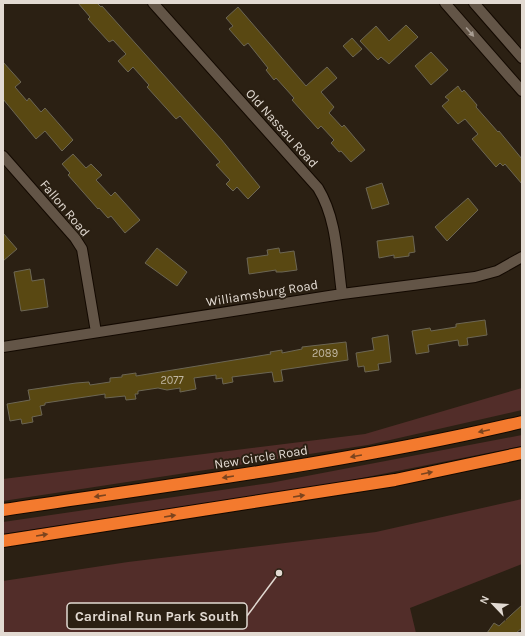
<svg xmlns="http://www.w3.org/2000/svg" width="525" height="636" font-family="Karla,sans-serif">
<style>
.green{fill:#522d29}
.building{fill:#594812;stroke:#6c6654}
.lines{fill:none;stroke-linecap:round;stroke-linejoin:round}
.minor-casing{stroke:#130901;stroke-width:12}
.motorway-casing{stroke:#130901;stroke-width:14}
.minor{stroke:#635547;stroke-width:10}
.motorway{stroke:#f37a2e;stroke-width:12}
.oneway{fill:#a99e93}
.oneway2{fill:#7b441e}
.labels{text-anchor:middle;dominant-baseline:central;stroke-width:4;stroke-linejoin:round;paint-order:stroke}
.number-label{font-size:11px;fill:#c0b6a2}
.street-label{font-size:13px;fill:#e2dad2;stroke:#2b2013}
.leader{fill:none;stroke:#e2dad2;stroke-width:1.5}
.callout-dot{fill:#e2dad2;stroke:#2b2013;stroke-width:1.5}
.callout{fill:#2b2013;stroke:#e2dad2;stroke-width:1.5}
.callout-label{font-size:14px;text-anchor:middle;font-weight:bold;fill:#e2dad2}
</style>
<rect width="100%" height="100%" fill="#2b2013"/>
<path class="green" d="M 522,388 L 522,410 L 368,445 L 3,501 L 3,479 L 365,434 Z
M 522,435 L 522,446 L 342,482 L 3,534 L 3,522 L 270,483 Z
M 522,499 L 522,564 L 410,608 L 416,633 L 3,633 L 3,581 L 128,562 L 376,532 Z"/>
<path class="building" d="M 78,3 L 97,3 L 101,7 L 102,6 L 221,139 L 260,187 L 248,199 L 237,187 L 233,191 L 226,184 L 230,180 L 216,165 L 220,162 L 180,116 L 176,119 L 147,87 L 149,85 L 133,67 L 128,72 L 118,61 L 126,54 L 113,40 L 109,42 L 88,19 L 90,17 Z
M 238,7 L 306,86 L 327,67 L 337,78 L 321,92 L 334,107 L 329,113 L 342,127 L 344,125 L 365,150 L 351,162 L 341,151 L 339,152 L 331,143 L 334,140 L 321,126 L 318,129 L 292,100 L 294,98 L 276,78 L 274,80 L 266,70 L 268,68 L 248,43 L 244,46 L 229,29 L 233,26 L 226,18 Z
M 406,25 L 418,37 L 389,64 L 381,57 L 378,60 L 360,41 L 376,26 L 389,41 Z
M 352,38 L 362,49 L 353,57 L 343,46 Z
M 431,52 L 448,70 L 431,85 L 415,66 Z
M 3,62 L 21,82 L 15,87 L 27,101 L 29,98 L 41,112 L 45,108 L 73,140 L 62,151 L 45,131 L 36,139 L 3,99 Z
M 458,86 L 462,92 L 464,90 L 477,105 L 476,107 L 498,132 L 499,131 L 522,159 L 522,184 L 505,164 L 503,166 L 500,163 L 496,167 L 472,139 L 478,134 L 465,119 L 458,124 L 442,106 L 449,100 L 445,97 Z
M 73,154 L 86,168 L 91,164 L 102,175 L 96,180 L 111,196 L 115,192 L 140,220 L 125,233 L 111,216 L 108,218 L 99,208 L 98,209 L 68,175 L 70,173 L 62,164 Z
M 382,183 L 389,204 L 372,209 L 366,188 Z
M 468,198 L 478,210 L 447,241 L 435,227 Z
M 3,233 L 17,249 L 3,261 Z
M 413,236 L 415,252 L 409,253 L 409,256 L 394,258 L 394,255 L 379,258 L 377,241 Z
M 157,248 L 187,272 L 177,286 L 145,263 Z
M 279,248 L 280,253 L 294,251 L 297,270 L 282,272 L 276,272 L 276,270 L 249,274 L 247,258 L 268,255 L 267,250 Z
M 30,269 L 32,281 L 44,279 L 48,307 L 21,311 L 14,272 Z
M 485,320 L 487,335 L 467,338 L 468,345 L 459,346 L 458,340 L 428,345 L 429,352 L 416,354 L 412,331 L 430,328 L 431,331 L 456,327 L 456,324 Z
M 388,335 L 391,362 L 378,364 L 379,370 L 365,372 L 364,366 L 358,367 L 356,353 L 374,350 L 372,338 Z
M 346,342 L 348,360 L 281,370 L 283,381 L 274,382 L 272,372 L 232,377 L 233,382 L 223,384 L 222,378 L 216,379 L 216,375 L 194,378 L 196,389 L 180,392 L 180,388 L 167,390 L 158,388 L 138,391 L 138,394 L 135,394 L 136,399 L 126,400 L 125,396 L 105,398 L 105,394 L 45,403 L 45,405 L 40,406 L 42,415 L 32,417 L 33,422 L 22,424 L 21,419 L 10,421 L 7,404 L 30,400 L 28,390 L 76,383 L 89,382 L 90,385 L 110,382 L 110,378 L 122,377 L 122,375 L 136,373 L 136,376 L 271,354 L 270,352 L 282,350 L 282,353 L 302,349 L 302,347 Z
M 522,605 L 522,628 L 516,633 L 487,633 L 494,623 L 499,626 Z"/>
<g class="lines">
<g class="minor-casing">
<path id="minor" d="M 153,3 L 318,188 C 337,219 337,258 342,294
M 445,3 L 522,91
M 474,3 L 522,58
M 3,156 L 75,238 L 82,249 L 96,332
M 3,347 L 342,294 L 475,277 L 497,271 L 522,257"/>
</g>
<g class="motorway-casing">
<path id="motorway" d="M 3,510 C 177,484 351,462 522,422
M 3,541 L 395,480 L 522,453"/>
</g>
<use href="#minor" class="minor"/>
<use href="#motorway" class="motorway"/>
</g>
<defs><path id="oneway-solid" d="M-6-.8H1V-3.2L6.5 0L1 3.2V.8H-6Z"/></defs>
<use class="oneway" href="#oneway-solid" transform="translate(470 32) rotate(49)"/>
<g class="oneway2">
<use href="#oneway-solid" transform="translate(484 431) rotate(168)"/>
<use href="#oneway-solid" transform="translate(356 456) rotate(170)"/>
<use href="#oneway-solid" transform="translate(427 473) rotate(-12)"/>
<use href="#oneway-solid" transform="translate(228 477) rotate(171)"/>
<use href="#oneway-solid" transform="translate(100 496) rotate(171)"/>
<use href="#oneway-solid" transform="translate(299 496) rotate(-9)"/>
<use href="#oneway-solid" transform="translate(170 516) rotate(-9)"/>
<use href="#oneway-solid" transform="translate(42 535) rotate(-9)"/>
</g>
<g class="labels">
<g class="number-label">
<text x="325" y="353">2089</text>
<text x="172" y="380">2077</text>
</g>
<g class="street-label">
<text transform="translate(282 128) rotate(48)">Old Nassau Road</text>
<text transform="translate(65 208) rotate(50)">Fallon Road</text>
<text transform="translate(262 293) rotate(-9)">Williamsburg Road</text>
<text transform="translate(261 457) rotate(-9)">New Circle Road</text>
</g>
</g>
<path class="leader" d="M279 573L247 616"/>
<circle class="callout-dot" cx="279" cy="573" r="4"/>
<rect class="callout" x="67" y="603" width="180" height="26" rx="4"/>
<g class="callout-label">
<text x="157" y="621">Cardinal Run Park South</text>
</g>
<rect width="525" height="636" fill="none" stroke="#e2dad2" stroke-width="8"/>
<g transform="translate(493 604) rotate(295)" stroke="#2b2013" stroke-width="3" paint-order="stroke">
<path d="M0-3L7 15L0 10L-7 15Z" fill="#e2dad2"/>
<text y="-6" font-size="11" font-weight="bold" text-anchor="middle" fill="#e2dad2">N</text>
</g>
</svg>
